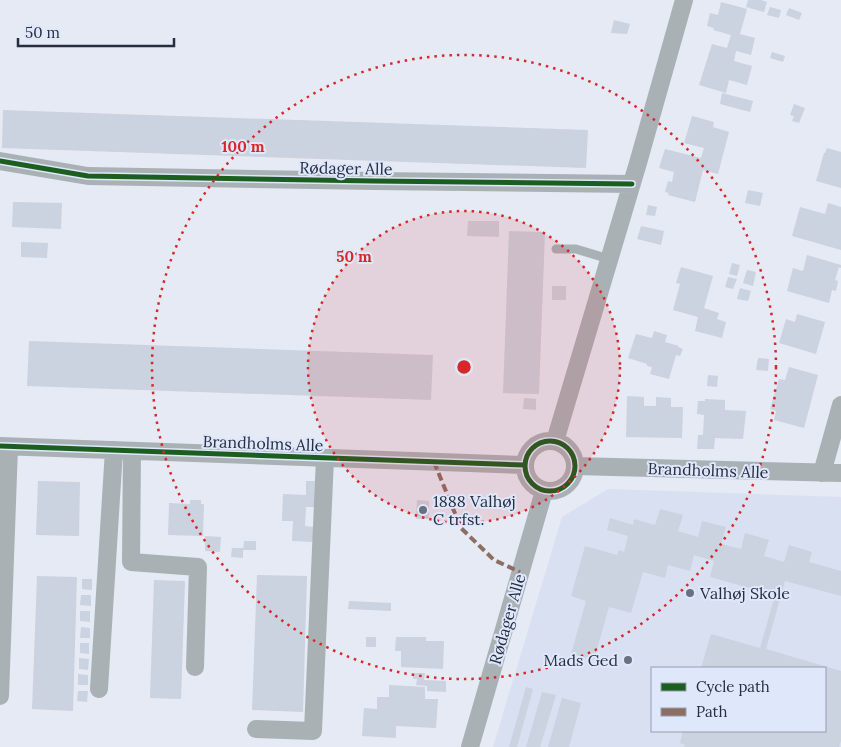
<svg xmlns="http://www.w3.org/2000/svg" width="841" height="747" font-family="Lora,serif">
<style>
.built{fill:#d9e0f2;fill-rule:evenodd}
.building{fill:#cbd2e0}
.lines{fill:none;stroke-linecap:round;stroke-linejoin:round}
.lane{stroke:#a9b1b5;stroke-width:9}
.street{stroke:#a9b1b5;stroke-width:18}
.quiet{stroke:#8d6e63;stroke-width:4;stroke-dasharray:8 4;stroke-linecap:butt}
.cycleway-casing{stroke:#dfe7fb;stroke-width:8}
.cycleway{stroke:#1b5e20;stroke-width:5}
.ring{fill:none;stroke:#d62828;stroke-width:2.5;stroke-dasharray:2.5 5}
.poi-dot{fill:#69707f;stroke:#dfe7fb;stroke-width:2}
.labels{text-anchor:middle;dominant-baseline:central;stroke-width:4;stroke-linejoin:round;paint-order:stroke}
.street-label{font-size:16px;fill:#262e40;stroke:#dfe7fb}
.poi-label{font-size:16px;fill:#262e40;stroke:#dfe7fb;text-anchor:start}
.centre{fill:#d62828;stroke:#dfe7fb;stroke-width:2.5}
.ring-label{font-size:15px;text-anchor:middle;font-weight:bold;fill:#d62828;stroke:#dfe7fb;stroke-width:4;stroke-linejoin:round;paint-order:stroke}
</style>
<rect width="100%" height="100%" fill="#e5eaf5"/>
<path class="built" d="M 608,489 L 841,497 L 841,747 L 493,747 L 562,517 ZM 652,668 L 825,668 L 825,731 L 652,731 Z"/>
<path class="building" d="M 748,0 L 761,0 L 767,2 L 764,12 L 746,7 Z
M 721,2 L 747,9 L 740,34 L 755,38 L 751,55 L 736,51 L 734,61 L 752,66 L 747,85 L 729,80 L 726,93 L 699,85 L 712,44 L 727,48 L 731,35 L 713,30 L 714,28 L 707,26 L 710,13 L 718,15 Z
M 770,7 L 781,10 L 779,18 L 767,15 Z
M 789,8 L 802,13 L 799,20 L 786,15 Z
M 614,20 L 630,24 L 627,34 L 611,33 Z
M 772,52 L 785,56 L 783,62 L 770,58 Z
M 722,93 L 753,101 L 750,112 L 720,104 Z
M 794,104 L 805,108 L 799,123 L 792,121 L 794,116 L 790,115 Z
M 3,110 L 588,130 L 586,168 L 2,148 Z
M 692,116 L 714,122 L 713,127 L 729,132 L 718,174 L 703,170 L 695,202 L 668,195 L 669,193 L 665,192 L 668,181 L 672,182 L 674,172 L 659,168 L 665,149 L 701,158 L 704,148 L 684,143 Z
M 827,148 L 841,152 L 841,188 L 816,181 L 824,153 L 825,153 Z
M 748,190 L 763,193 L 760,206 L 745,203 Z
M 13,202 L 62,203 L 61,229 L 12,227 Z
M 828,203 L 841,207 L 841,250 L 792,236 L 800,207 L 825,214 Z
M 648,205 L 657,207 L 655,216 L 646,215 Z
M 468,221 L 499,221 L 499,237 L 467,236 Z
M 641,226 L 664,231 L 661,245 L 637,239 Z
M 509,231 L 545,232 L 539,394 L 503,393 Z
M 21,242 L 48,243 L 47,258 L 21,257 Z
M 807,255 L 841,265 L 841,268 L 839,267 L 835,280 L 838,281 L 836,291 L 832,290 L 829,303 L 787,291 L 793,268 L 803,271 Z
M 732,263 L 740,265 L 737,276 L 729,274 Z
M 681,267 L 713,276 L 704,308 L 719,313 L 717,319 L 726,322 L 722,338 L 695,331 L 698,317 L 673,310 L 680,284 L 676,283 Z
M 747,270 L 756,272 L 753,286 L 743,283 Z
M 728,277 L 737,279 L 733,289 L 725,287 Z
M 552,286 L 566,286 L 566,300 L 552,300 Z
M 740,288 L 751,291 L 748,301 L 737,299 Z
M 797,314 L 825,322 L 816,354 L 779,343 L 786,319 L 795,322 Z
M 654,331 L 667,335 L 665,342 L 679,346 L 678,347 L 683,349 L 680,356 L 676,355 L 669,379 L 650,374 L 652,367 L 647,366 L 647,364 L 628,358 L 636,334 L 652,338 Z
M 29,341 L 433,355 L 431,400 L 27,386 Z
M 758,358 L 769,359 L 768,371 L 756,370 Z
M 789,367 L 818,375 L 804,428 L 774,420 L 776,411 L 770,409 L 779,379 L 785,380 Z
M 708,375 L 718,376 L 717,387 L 707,386 Z
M 627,396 L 644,397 L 644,406 L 656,406 L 656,397 L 671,398 L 671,407 L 683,407 L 682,438 L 626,437 Z
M 524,398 L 536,399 L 536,410 L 523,409 Z
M 705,399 L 725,400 L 725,410 L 746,411 L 743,439 L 715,438 L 714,449 L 697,449 L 698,435 L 703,435 L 704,415 L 697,414 L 698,401 L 705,401 Z
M 38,481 L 80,482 L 79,536 L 36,535 Z
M 306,481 L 316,481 L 315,507 L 306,507 L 305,526 L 314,527 L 314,542 L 292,541 L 293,521 L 282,521 L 283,494 L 306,495 Z
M 190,500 L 201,500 L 201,504 L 204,504 L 203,536 L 168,535 L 169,503 L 190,504 Z
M 417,500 L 429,501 L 429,519 L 416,519 Z
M 660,509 L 683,515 L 678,531 L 698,537 L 702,521 L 726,527 L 721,544 L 741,549 L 745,533 L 769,540 L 764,556 L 784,562 L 789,545 L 812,552 L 809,562 L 841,571 L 841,596 L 785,581 L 766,649 L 841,671 L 841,741 L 839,747 L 684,747 L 685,745 L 680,743 L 683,731 L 825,731 L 825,668 L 701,668 L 711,634 L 760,648 L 775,595 L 710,577 L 714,561 L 694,555 L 690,571 L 668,565 L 665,578 L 643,572 L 631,613 L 609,607 L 594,660 L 571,654 L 586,601 L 571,596 L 585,546 L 617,555 L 619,550 L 624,552 L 628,536 L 607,530 L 610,518 L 633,525 L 634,519 L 655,525 Z
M 205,536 L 221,537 L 220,552 L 205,551 Z
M 244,541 L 256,541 L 256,550 L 243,550 Z
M 232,548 L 243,548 L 243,558 L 231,557 Z
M 257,575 L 307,576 L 303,712 L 252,710 Z
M 37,576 L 77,577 L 73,711 L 32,709 Z
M 82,579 L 92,579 L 92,590 L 82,589 Z
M 154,580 L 185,581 L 181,699 L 150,698 Z
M 81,595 L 91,595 L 91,606 L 80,605 Z
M 349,601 L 391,603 L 391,611 L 348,609 Z
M 80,611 L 90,611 L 90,622 L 80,621 Z
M 81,627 L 90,628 L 90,638 L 80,638 Z
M 366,637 L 376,637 L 376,647 L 366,647 Z
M 396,637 L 426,637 L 426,641 L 444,641 L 443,669 L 401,667 L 401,651 L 395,651 Z
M 80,643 L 89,643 L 89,654 L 80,653 Z
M 79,658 L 89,659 L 88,670 L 79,669 Z
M 414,673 L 425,673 L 424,680 L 427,680 L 446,681 L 446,692 L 427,691 L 427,686 L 416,685 L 417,679 L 413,679 Z
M 78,674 L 88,675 L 88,685 L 78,685 Z
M 389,685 L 425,687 L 425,699 L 438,699 L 436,728 L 396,726 L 396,738 L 362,736 L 364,708 L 377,709 L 377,697 L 389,697 Z
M 526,687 L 533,689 L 517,747 L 509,747 Z
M 78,691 L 88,691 L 87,702 L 77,701 Z
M 542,692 L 556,695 L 540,747 L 526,747 Z
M 562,698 L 581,703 L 569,747 L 548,747 Z"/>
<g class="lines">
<path class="lane" d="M 556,249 L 576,249 L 609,259"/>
<path class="street" d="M 0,161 L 88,176 L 374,181 L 632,184
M525 466a25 25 0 1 1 50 0a25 25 0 1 1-50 0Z
M 555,441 L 638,163 L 684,0
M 0,446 L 524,465
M 132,451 L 131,562 L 198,567 L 195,667
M 576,466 L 841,473
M 822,473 L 841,405
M 99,689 L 114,450
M 0,696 L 9,447
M 256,729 L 313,731 L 325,458
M 470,747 L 544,491"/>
<path class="quiet" d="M 434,462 L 461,528 L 494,560 L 520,572"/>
<g class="cycleway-casing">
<path id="cycleway" d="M 0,161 L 88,176 L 374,181 L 632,184
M525 466a25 25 0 1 1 50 0a25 25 0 1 1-50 0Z
M 0,446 L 524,465"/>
</g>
<use href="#cycleway" class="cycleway"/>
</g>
<circle cx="464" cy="367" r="156" fill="#d62828" fill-opacity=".12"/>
<g class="ring">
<circle cx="464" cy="367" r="156"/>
<circle cx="464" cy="367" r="312"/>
</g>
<g class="poi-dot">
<circle cx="423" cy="510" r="5"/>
<circle cx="690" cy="593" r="5"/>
<circle cx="628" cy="660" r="5"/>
</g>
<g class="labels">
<g class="street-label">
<text transform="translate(346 168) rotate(1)">Rødager Alle</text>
<text transform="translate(263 443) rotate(2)">Brandholms Alle</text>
<text transform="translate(708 470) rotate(2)">Brandholms Alle</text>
<text transform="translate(507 619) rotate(-74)">Rødager Alle</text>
</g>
<g class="poi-label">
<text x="433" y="501">1888 Valhøj<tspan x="433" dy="18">C trfst.</tspan></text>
<text x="700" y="593">Valhøj Skole</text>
<text x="618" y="660" text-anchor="end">Mads Ged</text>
</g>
</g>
<circle cx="464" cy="367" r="8" class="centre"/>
<g class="ring-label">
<text x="243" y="152">100 m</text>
<text x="354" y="262">50 m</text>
</g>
<rect x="651" y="667" width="175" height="65" fill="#dfe7fb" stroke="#959db0"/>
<rect x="661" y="683" width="25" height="8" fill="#1b5e20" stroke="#959db0"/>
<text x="696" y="692" font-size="15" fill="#262e40">Cycle path</text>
<rect x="661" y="708" width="25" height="8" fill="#8d6e63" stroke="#959db0"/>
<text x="696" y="717" font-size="15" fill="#262e40">Path</text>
<path d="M18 38v8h156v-8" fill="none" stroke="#262e40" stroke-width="2.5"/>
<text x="25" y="38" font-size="15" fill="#262e40" stroke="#dfe7fb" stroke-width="4" paint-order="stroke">50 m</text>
</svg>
